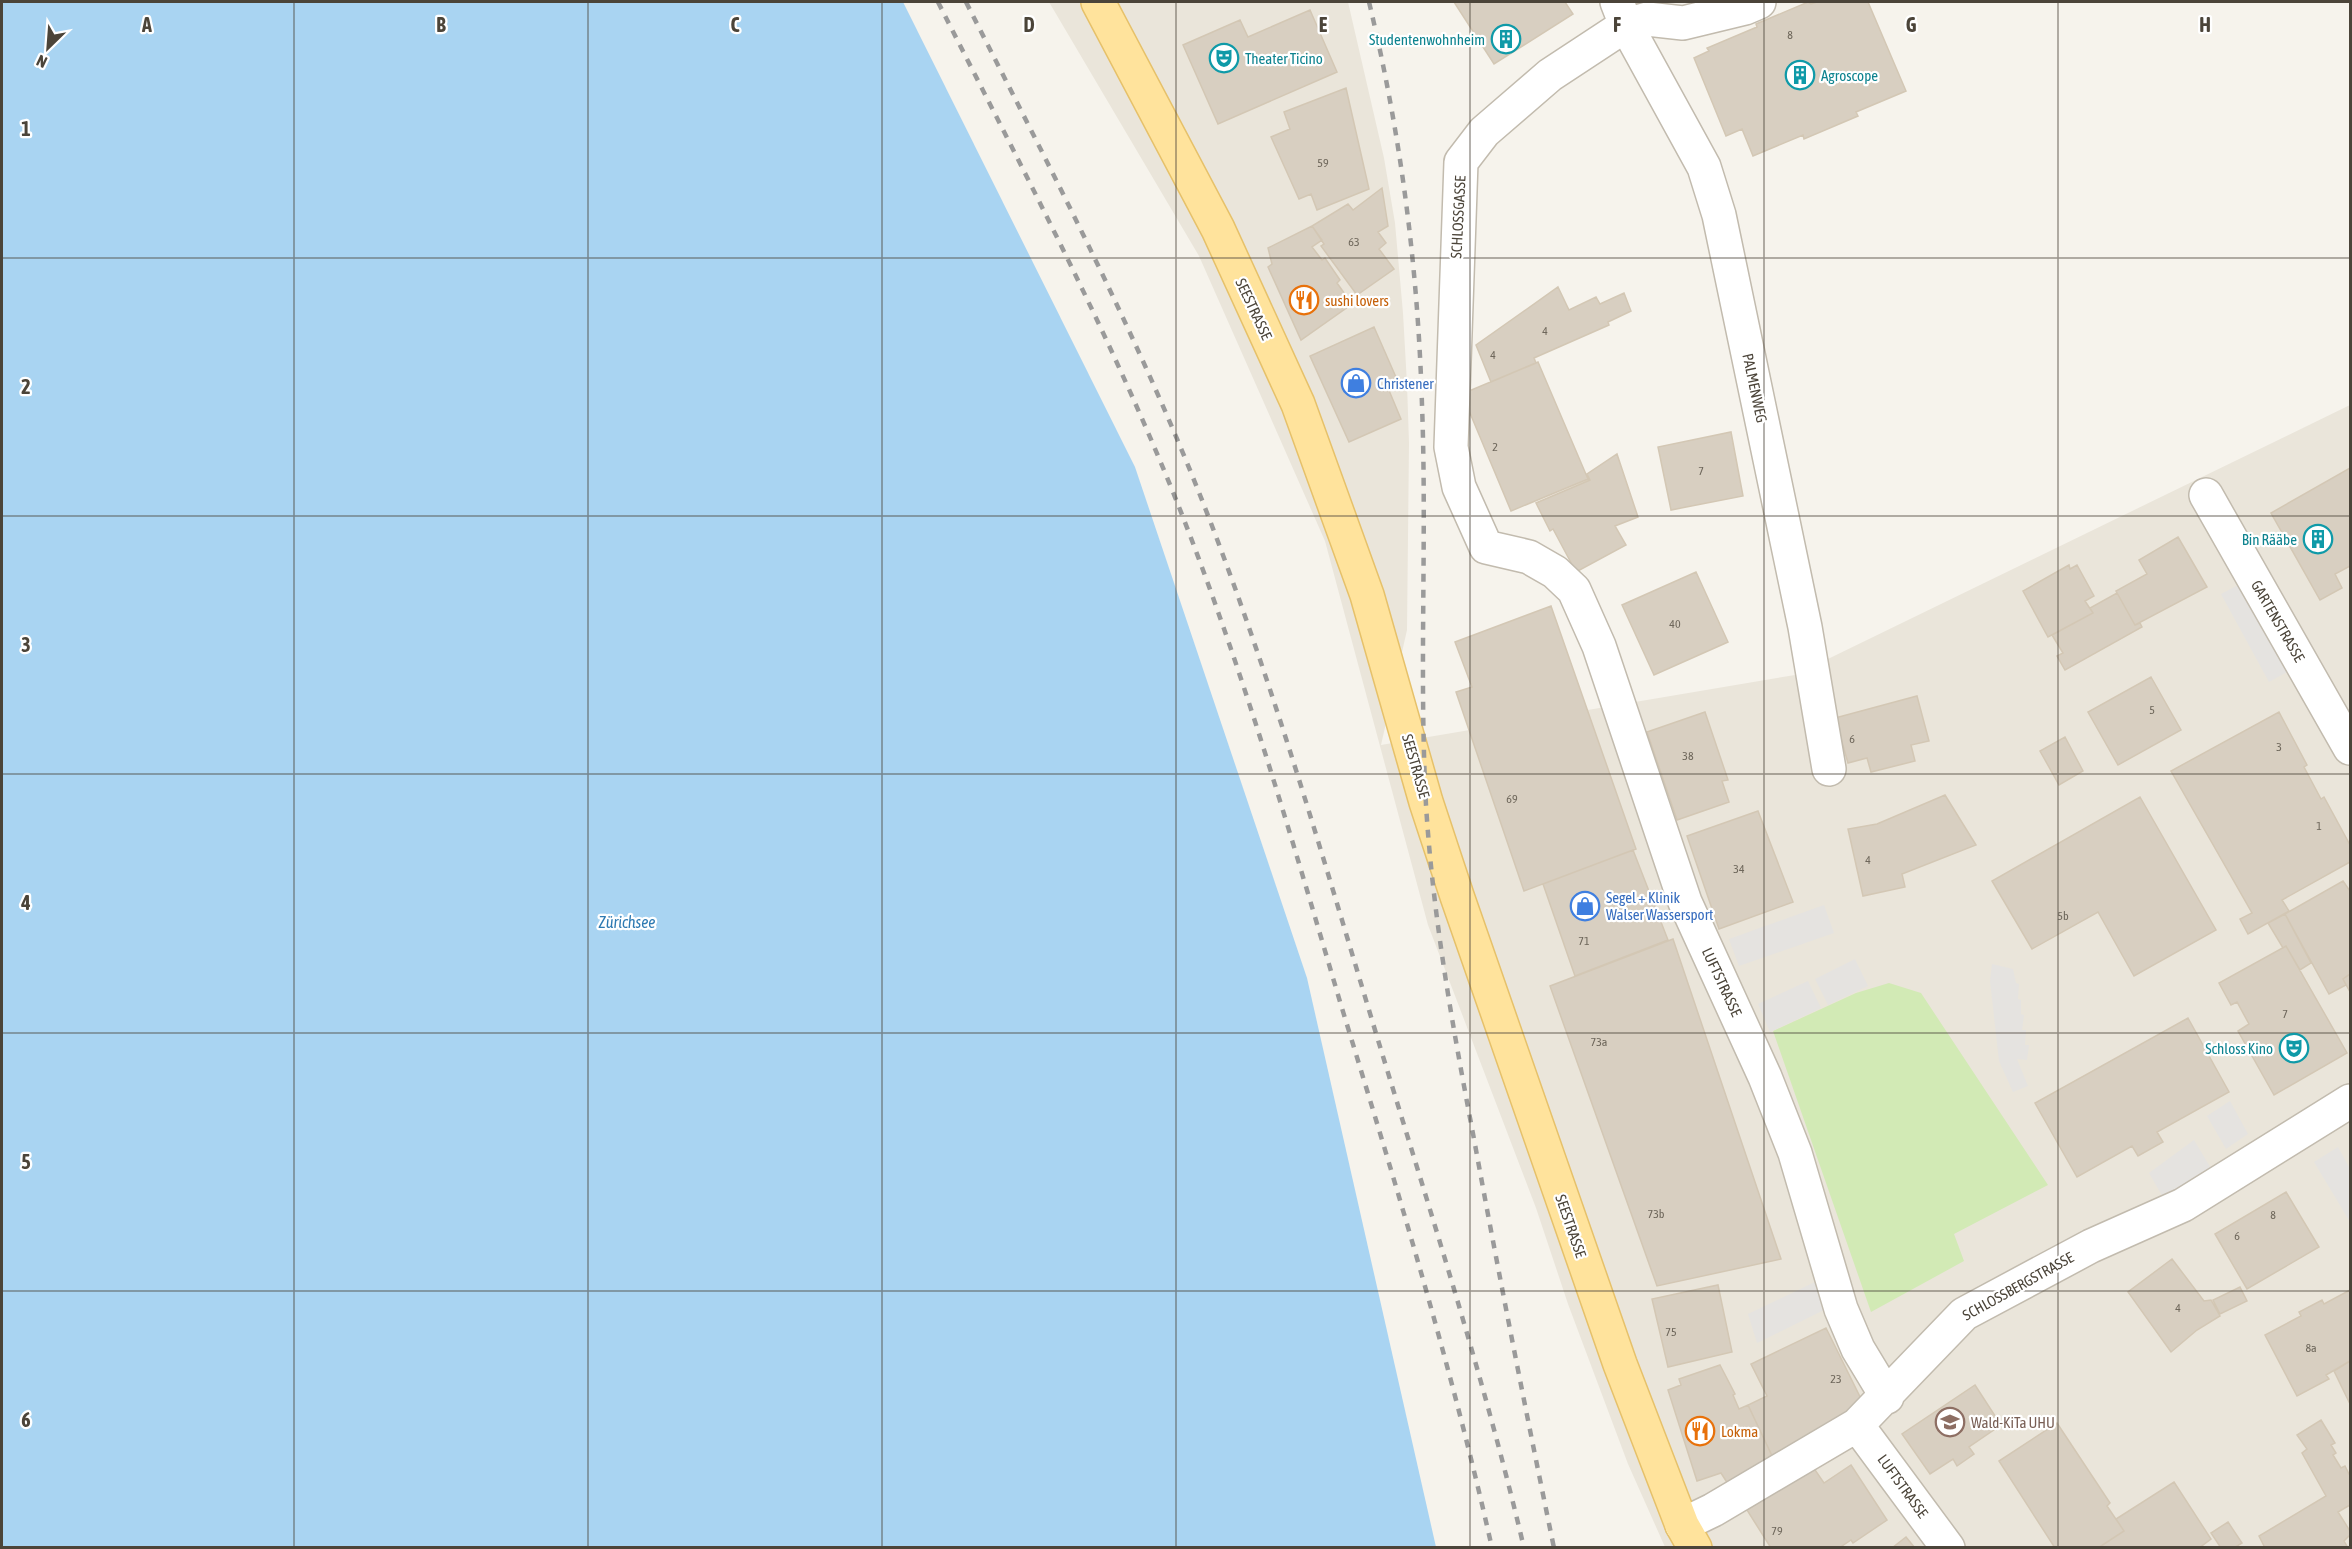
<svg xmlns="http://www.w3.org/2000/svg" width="2352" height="1549" font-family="'Asap Condensed',sans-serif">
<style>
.residential{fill:#eae5da}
.green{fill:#d2eab5}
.parking{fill:#e5e3e0}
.water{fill:#a9d4f2}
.building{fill:#d8cfc1;stroke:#d3c7b4;stroke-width:1.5}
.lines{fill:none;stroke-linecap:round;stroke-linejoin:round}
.street-casing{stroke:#c2bbae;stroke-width:36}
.primary-casing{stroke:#e6c16a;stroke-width:36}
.street{stroke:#fff;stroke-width:33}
.primary{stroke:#ffe39c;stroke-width:33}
.rail{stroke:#9a9a9a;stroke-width:4.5;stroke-dasharray:8 8;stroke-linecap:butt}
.grid{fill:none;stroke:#4b4439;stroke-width:1.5;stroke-opacity:0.55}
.labels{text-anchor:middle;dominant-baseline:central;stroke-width:4.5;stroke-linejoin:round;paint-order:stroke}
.number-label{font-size:12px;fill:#6e675b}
.culture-label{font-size:15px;fill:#0d838f;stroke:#fff;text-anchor:end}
.street-label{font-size:15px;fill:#4b4439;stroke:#fff}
.food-label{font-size:15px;fill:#c56008;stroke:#fff;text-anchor:start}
.shop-label{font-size:15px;fill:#366cbe;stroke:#fff;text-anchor:start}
.education-label{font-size:15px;fill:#785e54;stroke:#fff;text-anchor:start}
.water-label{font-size:16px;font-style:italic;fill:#2e7ab2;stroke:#fff}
.grid-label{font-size:20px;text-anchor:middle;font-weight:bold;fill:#4b4439;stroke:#fff;stroke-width:4.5;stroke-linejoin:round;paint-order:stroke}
</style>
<rect width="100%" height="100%" fill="#f6f3ec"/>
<path class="residential" d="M 1049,2 L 1348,2 L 1384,158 L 1395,223 L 1403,313 L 1407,384 L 1409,443 L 1407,630 L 1381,745 L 1795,675 L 2350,405 L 2350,1547 L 1665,1547 L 1628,1464 L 1568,1304 L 1536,1208 L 1428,925 L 1325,541 L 1199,256 Z"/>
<path class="green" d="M 1889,983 L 1921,993 L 2048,1185 L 1954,1234 L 1964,1261 L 1871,1312 L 1773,1031 L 1856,993 Z"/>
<path class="parking" d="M 2248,580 L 2296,667 L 2269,682 L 2221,594 Z
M 1824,905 L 1834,933 L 1739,966 L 1729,939 Z
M 1855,959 L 1868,986 L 1828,1005 L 1815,979 Z
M 1992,964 L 2013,969 L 2016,983 L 2019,984 L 2018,999 L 2021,1000 L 2021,1014 L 2024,1015 L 2022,1030 L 2026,1030 L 2025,1045 L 2029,1045 L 2027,1060 L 2017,1059 L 2028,1086 L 2013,1092 L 1999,1061 L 1990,981 Z
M 1808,981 L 1821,1008 L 1770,1032 L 1758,1004 Z
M 2230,1101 L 2248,1134 L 2226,1149 L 2207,1116 Z
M 2194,1140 L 2212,1170 L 2164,1199 L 2149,1173 Z
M 2338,1147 L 2350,1169 L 2350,1222 L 2314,1162 Z
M 1819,1280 L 1826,1309 L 1757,1343 L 1748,1314 Z"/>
<path class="water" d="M 2,2 L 903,2 L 1135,467 L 1307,978 L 1436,1547 L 2,1547 Z"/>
<path class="building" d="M 1454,2 L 1565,2 L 1573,14 L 1494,64 Z
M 1808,2 L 1811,4 L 1817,2 L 1868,2 L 1906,91 L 1856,112 L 1858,116 L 1804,139 L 1803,135 L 1753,156 L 1742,129 L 1726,136 L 1694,58 L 1709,51 L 1707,48 L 1757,27 L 1756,24 Z
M 1310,10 L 1337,72 L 1218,124 L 1183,45 L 1240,20 L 1248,37 Z
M 1346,88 L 1369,189 L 1317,210 L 1311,194 L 1299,199 L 1271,137 L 1290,129 L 1284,112 Z
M 1382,188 L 1388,226 L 1378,232 L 1386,243 L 1379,249 L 1394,269 L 1357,295 L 1321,246 L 1324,244 L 1312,226 L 1348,204 L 1353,210 Z
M 1312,226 L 1322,240 L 1312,247 L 1322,260 L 1325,258 L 1340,280 L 1337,283 L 1352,304 L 1301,340 L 1268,267 L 1272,264 L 1268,248 Z
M 1558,287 L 1569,310 L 1596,297 L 1600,304 L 1624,293 L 1631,311 L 1608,322 L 1609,325 L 1534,358 L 1536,363 L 1491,382 L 1476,345 Z
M 1374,327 L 1399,384 L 1388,388 L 1401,419 L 1349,442 L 1310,356 Z
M 1538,362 L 1588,479 L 1511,511 L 1462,394 Z
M 1731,432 L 1743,496 L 1671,510 L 1658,447 Z
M 1617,454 L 1638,517 L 1615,526 L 1626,545 L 1576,572 L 1553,529 L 1550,531 L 1536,503 L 1590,480 L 1587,474 Z
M 2350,468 L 2350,566 L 2335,574 L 2342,588 L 2320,600 L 2271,513 Z
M 2178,537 L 2207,587 L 2135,625 L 2116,591 L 2147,574 L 2139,560 Z
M 2069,565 L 2070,569 L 2077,565 L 2094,596 L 2085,601 L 2093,613 L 2048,637 L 2023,591 Z
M 1696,572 L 1728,642 L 1654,675 L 1622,605 Z
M 2117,593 L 2135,625 L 2140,623 L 2142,627 L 2065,670 L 2057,656 L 2063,653 L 2052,635 L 2093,613 L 2090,608 Z
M 1551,606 L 1636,849 L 1524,891 L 1456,692 L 1472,687 L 1455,642 Z
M 2151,677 L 2181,730 L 2118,765 L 2088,712 Z
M 1917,696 L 1929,741 L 1911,745 L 1915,761 L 1871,772 L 1867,758 L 1848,763 L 1835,718 Z
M 1705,712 L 1728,780 L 1722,781 L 1729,802 L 1677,820 L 1647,732 Z
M 2279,712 L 2307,765 L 2304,767 L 2321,799 L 2324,797 L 2350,845 L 2350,862 L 2282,900 L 2289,911 L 2248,934 L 2240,919 L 2252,913 L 2171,771 Z
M 2065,737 L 2083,771 L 2059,785 L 2040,751 Z
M 1945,795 L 1976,845 L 1902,874 L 1905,887 L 1863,896 L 1848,829 L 1877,824 Z
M 2140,797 L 2216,930 L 2134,976 L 2098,912 L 2032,949 L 1992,881 Z
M 1758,811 L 1793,902 L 1719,929 L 1687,836 Z
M 1633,850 L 1668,940 L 1575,976 L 1543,884 Z
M 2343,881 L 2350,891 L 2350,974 L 2343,979 L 2346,985 L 2329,994 L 2285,914 Z
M 2285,914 L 2311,963 L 2300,970 L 2286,946 L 2283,948 L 2268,923 Z
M 1673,939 L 1781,1259 L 1657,1286 L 1550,986 Z
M 2286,946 L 2347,1053 L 2274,1095 L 2238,1031 L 2249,1024 L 2237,1002 L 2231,1005 L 2219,983 Z
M 2350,974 L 2350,992 L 2343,979 Z
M 2188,1018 L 2229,1092 L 2157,1132 L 2163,1142 L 2138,1156 L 2132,1146 L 2077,1177 L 2035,1103 Z
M 2286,1192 L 2319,1247 L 2247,1289 L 2215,1234 Z
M 2172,1259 L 2204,1301 L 2211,1300 L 2220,1316 L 2197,1330 L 2171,1352 L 2128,1292 Z
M 1718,1285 L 1732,1352 L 1668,1367 L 1652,1299 Z
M 2240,1287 L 2247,1301 L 2220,1314 L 2213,1300 Z
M 2350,1290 L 2350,1361 L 2326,1375 L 2329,1379 L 2297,1396 L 2265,1335 L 2301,1316 L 2299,1312 L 2322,1300 L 2324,1304 Z
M 1826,1328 L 1868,1413 L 1774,1460 L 1748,1405 L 1767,1396 L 1751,1364 Z
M 2350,1361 L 2350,1404 L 2334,1371 Z
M 1720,1365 L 1735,1394 L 1733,1395 L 1739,1409 L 1748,1405 L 1774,1460 L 1728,1484 L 1721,1473 L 1697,1481 L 1668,1390 L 1681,1385 L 1679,1379 Z
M 1975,1385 L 2001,1425 L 1969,1447 L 1974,1454 L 1957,1466 L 1953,1459 L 1930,1474 L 1902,1434 Z
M 2321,1420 L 2335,1443 L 2331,1445 L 2336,1453 L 2333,1455 L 2341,1468 L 2345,1466 L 2350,1476 L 2350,1505 L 2338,1512 L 2350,1531 L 2350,1535 L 2344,1541 L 2348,1548 L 2265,1548 L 2259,1536 L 2326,1496 L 2302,1453 L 2307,1449 L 2297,1435 Z
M 2057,1423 L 2110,1503 L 2107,1506 L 2124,1531 L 2098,1548 L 2055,1548 L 1999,1461 Z
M 1851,1465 L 1887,1520 L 1853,1543 L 1851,1540 L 1839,1548 L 1771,1548 L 1747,1510 L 1813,1467 L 1824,1483 Z
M 2174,1482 L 2211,1539 L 2199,1548 L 2098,1548 L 2124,1531 L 2116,1519 Z
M 2228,1522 L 2242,1543 L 2234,1548 L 2221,1548 L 2211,1533 Z
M 1906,1537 L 1915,1548 L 1892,1548 Z"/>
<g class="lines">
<g class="street-casing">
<path id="street" d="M 1617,2 L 1626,25 L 1704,167 L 1719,215 L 1805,627 L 1829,769
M 1759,2 L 1745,8 L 1683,23 L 1647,19 L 1626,25 L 1550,75 L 1484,132 L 1461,162 L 1451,447 L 1459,487 L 1486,547 L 1529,557 L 1555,572 L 1574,590 L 1599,646 L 1685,902 L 1765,1077 L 1795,1153 L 1841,1309 L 1858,1349 L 1887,1397
M 2206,495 L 2350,748
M 1857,1425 L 1948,1548
M 1682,1525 L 1713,1510 L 1857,1425 L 1964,1314 L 2091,1246 L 2183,1205 L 2350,1101"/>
</g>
<g class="primary-casing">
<path id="primary" d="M 1098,2 L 1218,229 L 1298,404 L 1367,595 L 1426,802 L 1457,896 L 1620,1364 L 1682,1525 L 1695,1548"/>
</g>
<use href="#street" class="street"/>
<use href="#primary" class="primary"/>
<path class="rail" d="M 938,2 C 1021,166 1108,330 1177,502 C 1242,666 1291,836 1341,1005 C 1396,1185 1451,1364 1492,1548
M 966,2 C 1048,164 1133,326 1200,495 C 1269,670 1321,851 1375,1030 C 1427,1202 1483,1373 1524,1548
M 1369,2 C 1401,135 1418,269 1422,405 C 1427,539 1419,672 1426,805 C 1433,918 1453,1029 1474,1139 C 1499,1276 1526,1412 1554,1548"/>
</g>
<path class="grid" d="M 294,2 L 294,1548M 588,2 L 588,1548M 882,2 L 882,1548M 1176,2 L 1176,1548M 1470,2 L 1470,1548M 1764,2 L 1764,1548M 2058,2 L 2058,1548M 2,258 L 2350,258M 2,516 L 2350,516M 2,774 L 2350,774M 2,1033 L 2350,1033M 2,1291 L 2350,1291"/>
<defs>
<g id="building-ring" transform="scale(1.5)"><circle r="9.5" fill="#fff" stroke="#0f9aa8" stroke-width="1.5"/><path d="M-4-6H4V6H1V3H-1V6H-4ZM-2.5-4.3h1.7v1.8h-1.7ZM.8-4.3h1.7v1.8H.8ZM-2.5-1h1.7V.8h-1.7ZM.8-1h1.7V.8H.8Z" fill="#0f9aa8"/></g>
<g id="theatre-ring" transform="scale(1.5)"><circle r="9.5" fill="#fff" stroke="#0f9aa8" stroke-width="1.5"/><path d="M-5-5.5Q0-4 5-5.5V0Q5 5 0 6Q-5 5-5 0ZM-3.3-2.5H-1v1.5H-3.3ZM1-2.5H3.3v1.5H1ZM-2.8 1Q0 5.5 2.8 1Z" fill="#0f9aa8"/></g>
<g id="restaurant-ring" transform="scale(1.5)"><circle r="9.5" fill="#fff" stroke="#e8710a" stroke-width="1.5"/><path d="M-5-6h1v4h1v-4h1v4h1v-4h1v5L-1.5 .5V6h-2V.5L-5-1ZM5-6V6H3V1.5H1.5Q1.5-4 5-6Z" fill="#e8710a"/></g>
<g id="shop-ring" transform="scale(1.5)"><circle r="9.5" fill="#fff" stroke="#3f7fe0" stroke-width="1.5"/><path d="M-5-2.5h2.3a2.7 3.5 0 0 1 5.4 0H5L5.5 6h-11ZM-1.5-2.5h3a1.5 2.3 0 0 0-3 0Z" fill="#3f7fe0"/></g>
<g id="school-ring" transform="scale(1.5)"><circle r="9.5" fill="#fff" stroke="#8d6e63" stroke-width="1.5"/><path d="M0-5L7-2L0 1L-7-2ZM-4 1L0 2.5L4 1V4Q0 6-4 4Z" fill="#8d6e63"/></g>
</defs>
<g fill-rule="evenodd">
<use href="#building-ring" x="1506" y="39"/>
<use href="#theatre-ring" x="1224" y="58"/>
<use href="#building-ring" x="1800" y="75"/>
<use href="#restaurant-ring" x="1304" y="300"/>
<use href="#shop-ring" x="1356" y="383"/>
<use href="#building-ring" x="2318" y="539"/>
<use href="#shop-ring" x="1585" y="906"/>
<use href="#theatre-ring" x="2294" y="1048"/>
<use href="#school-ring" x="1950" y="1422"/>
<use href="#restaurant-ring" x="1700" y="1431"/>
</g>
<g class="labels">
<g class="number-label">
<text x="1790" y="35">8</text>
<text x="1323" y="163">59</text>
<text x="1354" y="242">63</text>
<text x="1545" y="331">4</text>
<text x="1493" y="355">4</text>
<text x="1495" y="447">2</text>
<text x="1701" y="471">7</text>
<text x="1675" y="624">40</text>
<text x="2152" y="710">5</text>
<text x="1852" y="739">6</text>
<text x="2279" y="747">3</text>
<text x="1688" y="756">38</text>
<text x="1512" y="799">69</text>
<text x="2319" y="826">1</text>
<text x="1868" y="860">4</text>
<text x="1739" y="869">34</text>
<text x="2063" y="916">5b</text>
<text x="1584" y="941">71</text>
<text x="2285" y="1014">7</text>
<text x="1599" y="1042">73a</text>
<text x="1656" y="1214">73b</text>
<text x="2273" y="1215">8</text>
<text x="2237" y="1236">6</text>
<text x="2178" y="1308">4</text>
<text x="1671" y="1332">75</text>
<text x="2311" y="1348">8a</text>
<text x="1836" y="1379">23</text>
<text x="1777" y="1531">79</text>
</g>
<g class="culture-label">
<text x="1485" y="39">Studentenwohnheim</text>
<text x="1245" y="58" text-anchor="start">Theater Ticino</text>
<text x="1821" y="75" text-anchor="start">Agroscope</text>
<text x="2297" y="539">Bin Rääbe</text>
<text x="2273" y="1048">Schloss Kino</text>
</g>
<g class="street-label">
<text transform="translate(1458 217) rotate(-87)">SCHLOSSGASSE</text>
<text transform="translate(1254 309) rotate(65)">SEESTRASSE</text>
<text transform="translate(1755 388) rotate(78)">PALMENWEG</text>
<text transform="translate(2278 621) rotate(60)">GARTENSTRASSE</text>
<text transform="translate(1416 766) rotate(74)">SEESTRASSE</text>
<text transform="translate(1722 982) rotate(65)">LUFTSTRASSE</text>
<text transform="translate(1571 1226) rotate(71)">SEESTRASSE</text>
<text transform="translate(2018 1286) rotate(-29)">SCHLOSSBERGSTRASSE</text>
<text transform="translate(1903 1486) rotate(54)">LUFTSTRASSE</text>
</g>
<g class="food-label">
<text x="1325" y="300">sushi lovers</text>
<text x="1721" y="1431">Lokma</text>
</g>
<g class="shop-label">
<text x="1377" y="383">Christener</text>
<text x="1606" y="897">Segel + Klinik<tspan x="1606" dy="17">Walser Wassersport</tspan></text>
</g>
<g class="education-label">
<text x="1971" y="1422">Wald-KiTa UHU</text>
</g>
<g class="water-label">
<text x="627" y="922">Zürichsee</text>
</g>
</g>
<g class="grid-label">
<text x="147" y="32">A</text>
<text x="441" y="32">B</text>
<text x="735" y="32">C</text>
<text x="1029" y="32">D</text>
<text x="1323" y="32">E</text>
<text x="1617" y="32">F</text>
<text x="1911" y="32">G</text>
<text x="2205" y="32">H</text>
<text x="26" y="136">1</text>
<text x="26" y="394">2</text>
<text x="26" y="652">3</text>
<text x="26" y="910">4</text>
<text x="26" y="1169">5</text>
<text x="26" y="1427">6</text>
</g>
<rect width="2352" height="1549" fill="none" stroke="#4b4439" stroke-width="6"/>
<g transform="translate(48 48) rotate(205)" stroke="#ffffff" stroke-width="4.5" paint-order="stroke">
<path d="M0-4.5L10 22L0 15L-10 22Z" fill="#4b4439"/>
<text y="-9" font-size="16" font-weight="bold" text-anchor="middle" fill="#4b4439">N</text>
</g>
</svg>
